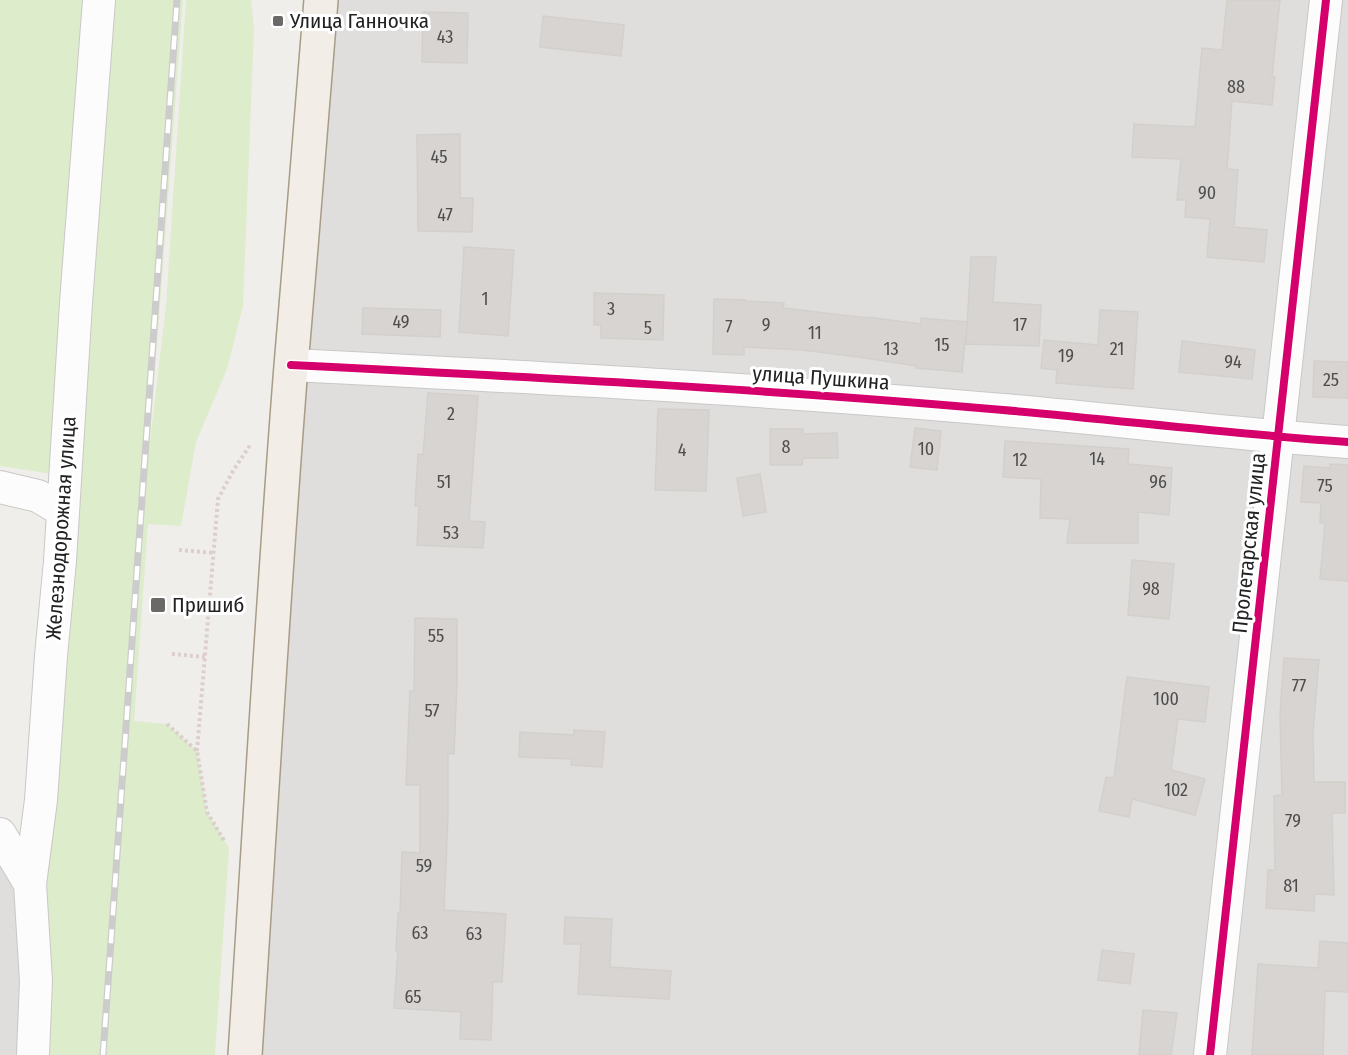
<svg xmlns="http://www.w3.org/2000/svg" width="1348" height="1055" font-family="'Fira Sans Condensed',sans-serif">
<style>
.residential{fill:#dfdedc}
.grass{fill:#ddeccb}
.building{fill:#d7d4d2;stroke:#d3d0cc;stroke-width:1.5}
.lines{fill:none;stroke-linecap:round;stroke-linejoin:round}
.minor-casing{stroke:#c9c8c7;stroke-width:34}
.major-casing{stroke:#a79c86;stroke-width:36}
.path{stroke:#dccecd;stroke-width:4;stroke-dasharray:3 3;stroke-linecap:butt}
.minor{stroke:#fdfcfc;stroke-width:32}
.major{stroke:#f3ede7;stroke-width:33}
.rail-casing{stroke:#ccc;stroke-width:7}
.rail{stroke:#fff;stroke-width:4.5;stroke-dasharray:14;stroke-linecap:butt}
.cycleway-casing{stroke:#fff;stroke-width:11}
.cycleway{stroke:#d6006c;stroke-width:8}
.poi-dot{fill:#6a6968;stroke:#fff;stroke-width:2}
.labels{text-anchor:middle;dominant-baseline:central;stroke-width:6;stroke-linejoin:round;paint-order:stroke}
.number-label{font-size:18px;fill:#4f4e4e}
.poi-label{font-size:21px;fill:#222;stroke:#fff;text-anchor:start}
.street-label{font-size:21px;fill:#222;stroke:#fff}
</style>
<rect width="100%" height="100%" fill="#f0eeeb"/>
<path class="residential" d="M 321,0 L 1348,0 L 1348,1055 L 245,1055 Z
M 0,834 L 30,884 L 33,1055 L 0,1055 Z"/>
<path class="grass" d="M 0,0 L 183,0 L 149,450 L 166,306 L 186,0 L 251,0 L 254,29 L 243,306 L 227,369 L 196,442 L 181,526 L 148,524 L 134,721 L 167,724 L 197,751 L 207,812 L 229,848 L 215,1055 L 33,1055 L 65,476 L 0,466 Z"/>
<path class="building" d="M 1227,0 L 1280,0 L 1272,77 L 1275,77 L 1272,105 L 1232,101 L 1227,169 L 1238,170 L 1234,227 L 1267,230 L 1264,262 L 1207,257 L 1210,219 L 1185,217 L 1186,200 L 1177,200 L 1181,159 L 1132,157 L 1134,124 L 1195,127 L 1202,48 L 1222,50 Z
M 423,12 L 468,13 L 467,63 L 422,62 Z
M 543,16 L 624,25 L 621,56 L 540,47 Z
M 460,134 L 460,198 L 473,198 L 472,232 L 418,231 L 417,135 Z
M 464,247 L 514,250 L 508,336 L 459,332 Z
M 971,257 L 996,257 L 993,302 L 1041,305 L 1039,346 L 966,344 Z
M 594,293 L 664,295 L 663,340 L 601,338 L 601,325 L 594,325 Z
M 714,299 L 745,300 L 745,301 L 784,303 L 783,308 L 868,318 L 868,317 L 921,324 L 921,318 L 967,322 L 962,372 L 916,368 L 917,366 L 858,357 L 803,350 L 744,347 L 744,355 L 713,354 Z
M 363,308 L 441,310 L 440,337 L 362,334 Z
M 1100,310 L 1138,312 L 1133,389 L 1056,383 L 1057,370 L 1041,368 L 1044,340 L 1098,345 Z
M 1182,341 L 1255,350 L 1252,379 L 1179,372 Z
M 1314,361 L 1348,362 L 1348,398 L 1313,397 Z
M 428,393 L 478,396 L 469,521 L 485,522 L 483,548 L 417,545 L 419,506 L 415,506 L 418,454 L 423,455 Z
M 658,409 L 709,410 L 706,491 L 655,490 Z
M 915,428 L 941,431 L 937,470 L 910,467 Z
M 770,429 L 803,429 L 803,434 L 837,433 L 838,458 L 803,458 L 802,465 L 770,465 Z
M 1005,441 L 1129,449 L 1128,464 L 1172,468 L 1169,515 L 1138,512 L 1138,543 L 1067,543 L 1070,519 L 1040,518 L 1041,479 L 1003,477 Z
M 1330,464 L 1348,465 L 1348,581 L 1320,579 L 1325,523 L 1320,523 L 1321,503 L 1301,502 L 1304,466 L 1330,468 Z
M 760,474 L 766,512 L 743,516 L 737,478 Z
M 1132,560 L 1174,564 L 1169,619 L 1128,615 Z
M 415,618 L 457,619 L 457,683 L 454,754 L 448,753 L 448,814 L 444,910 L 506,914 L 502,982 L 493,982 L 491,1040 L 460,1039 L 461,1012 L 394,1008 L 398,951 L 396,951 L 398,913 L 400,913 L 402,852 L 420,853 L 420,785 L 406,785 L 410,691 L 414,692 Z
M 1284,658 L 1319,660 L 1313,732 L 1314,782 L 1345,782 L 1345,813 L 1332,813 L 1334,895 L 1315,894 L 1314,911 L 1266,908 L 1268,870 L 1275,870 L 1274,796 L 1282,795 L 1280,715 Z
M 1127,677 L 1209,687 L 1205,722 L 1178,719 L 1171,770 L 1205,779 L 1195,815 L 1132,799 L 1129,817 L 1099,811 L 1106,777 L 1114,778 Z
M 574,730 L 605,732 L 602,767 L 571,765 L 572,759 L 519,757 L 520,732 L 574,735 Z
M 565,917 L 612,919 L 610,967 L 671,971 L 669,999 L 578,994 L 581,944 L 564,944 Z
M 1320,941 L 1348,943 L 1348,992 L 1325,991 L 1323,1055 L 1252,1055 L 1258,964 L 1318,968 Z
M 1102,950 L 1134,954 L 1130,984 L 1098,980 Z
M 1143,1010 L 1177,1013 L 1171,1055 L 1139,1055 Z"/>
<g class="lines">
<g class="minor-casing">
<path id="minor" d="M 291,365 C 529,377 766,389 1003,410 C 1118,420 1233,434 1348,442
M 0,487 L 38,496 L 63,511
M 0,834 L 30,884
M 33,1055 L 36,981 L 30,884 L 41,800 L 51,656 L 60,561 L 76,303 L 99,0
M 1210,1055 L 1326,0"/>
</g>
<g class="major-casing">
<path id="major" d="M 245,1055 C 260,825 273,595 291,366 C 301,244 312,122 321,0"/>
</g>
<path class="path" d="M 179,550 L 214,553
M 172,654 L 205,657
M 167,724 L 197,751 L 207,812 L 225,842
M 197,751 L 218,499 L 233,471 L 251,444"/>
<use href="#minor" class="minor"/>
<use href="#major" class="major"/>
<g class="rail-casing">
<path id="rail" d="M 103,1055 L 177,0"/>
</g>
<use href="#rail" class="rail"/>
<g class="cycleway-casing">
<path id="cycleway" d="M 291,365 C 529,377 766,389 1003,410 C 1118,420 1233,434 1348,442
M 1210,1055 L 1326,0"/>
</g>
<use href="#cycleway" class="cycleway"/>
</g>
<g class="poi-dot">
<rect x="272" y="15" width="12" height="12" rx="3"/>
<rect x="150" y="597" width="16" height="16" rx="3"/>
</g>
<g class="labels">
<g class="number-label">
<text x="445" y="37">43</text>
<text x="1236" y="87">88</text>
<text x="439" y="157">45</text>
<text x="1207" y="193">90</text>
<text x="445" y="215">47</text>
<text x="485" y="299">1</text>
<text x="611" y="309">3</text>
<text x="401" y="322">49</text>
<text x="766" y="325">9</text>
<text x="1020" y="325">17</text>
<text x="729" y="327">7</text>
<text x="648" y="328">5</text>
<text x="815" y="333">11</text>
<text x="942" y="345">15</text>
<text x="891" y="349">13</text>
<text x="1117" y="349">21</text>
<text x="1066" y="356">19</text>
<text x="1233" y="362">94</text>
<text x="1331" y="380">25</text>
<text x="451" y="414">2</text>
<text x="786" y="447">8</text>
<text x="926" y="449">10</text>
<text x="682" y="450">4</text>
<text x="1097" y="459">14</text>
<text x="1020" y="460">12</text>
<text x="444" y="482">51</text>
<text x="1158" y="482">96</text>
<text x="1325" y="486">75</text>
<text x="451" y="533">53</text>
<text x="1151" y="589">98</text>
<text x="436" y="636">55</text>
<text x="1299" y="686">77</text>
<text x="1166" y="699">100</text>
<text x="432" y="711">57</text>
<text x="1176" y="790">102</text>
<text x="1293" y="821">79</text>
<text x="424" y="866">59</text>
<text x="1291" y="886">81</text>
<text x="420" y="933">63</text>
<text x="474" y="934">63</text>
<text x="413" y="997">65</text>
</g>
<g class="poi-label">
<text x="290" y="21">Улица Ганночка</text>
<text x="172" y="605">Пришиб</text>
</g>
<g class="street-label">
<text transform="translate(821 378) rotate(4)">улица Пушкина</text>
<text transform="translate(61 528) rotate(-86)">Железнодорожная улица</text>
<text transform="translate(1249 543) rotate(-84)">Пролетарская улица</text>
</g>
</g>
</svg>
